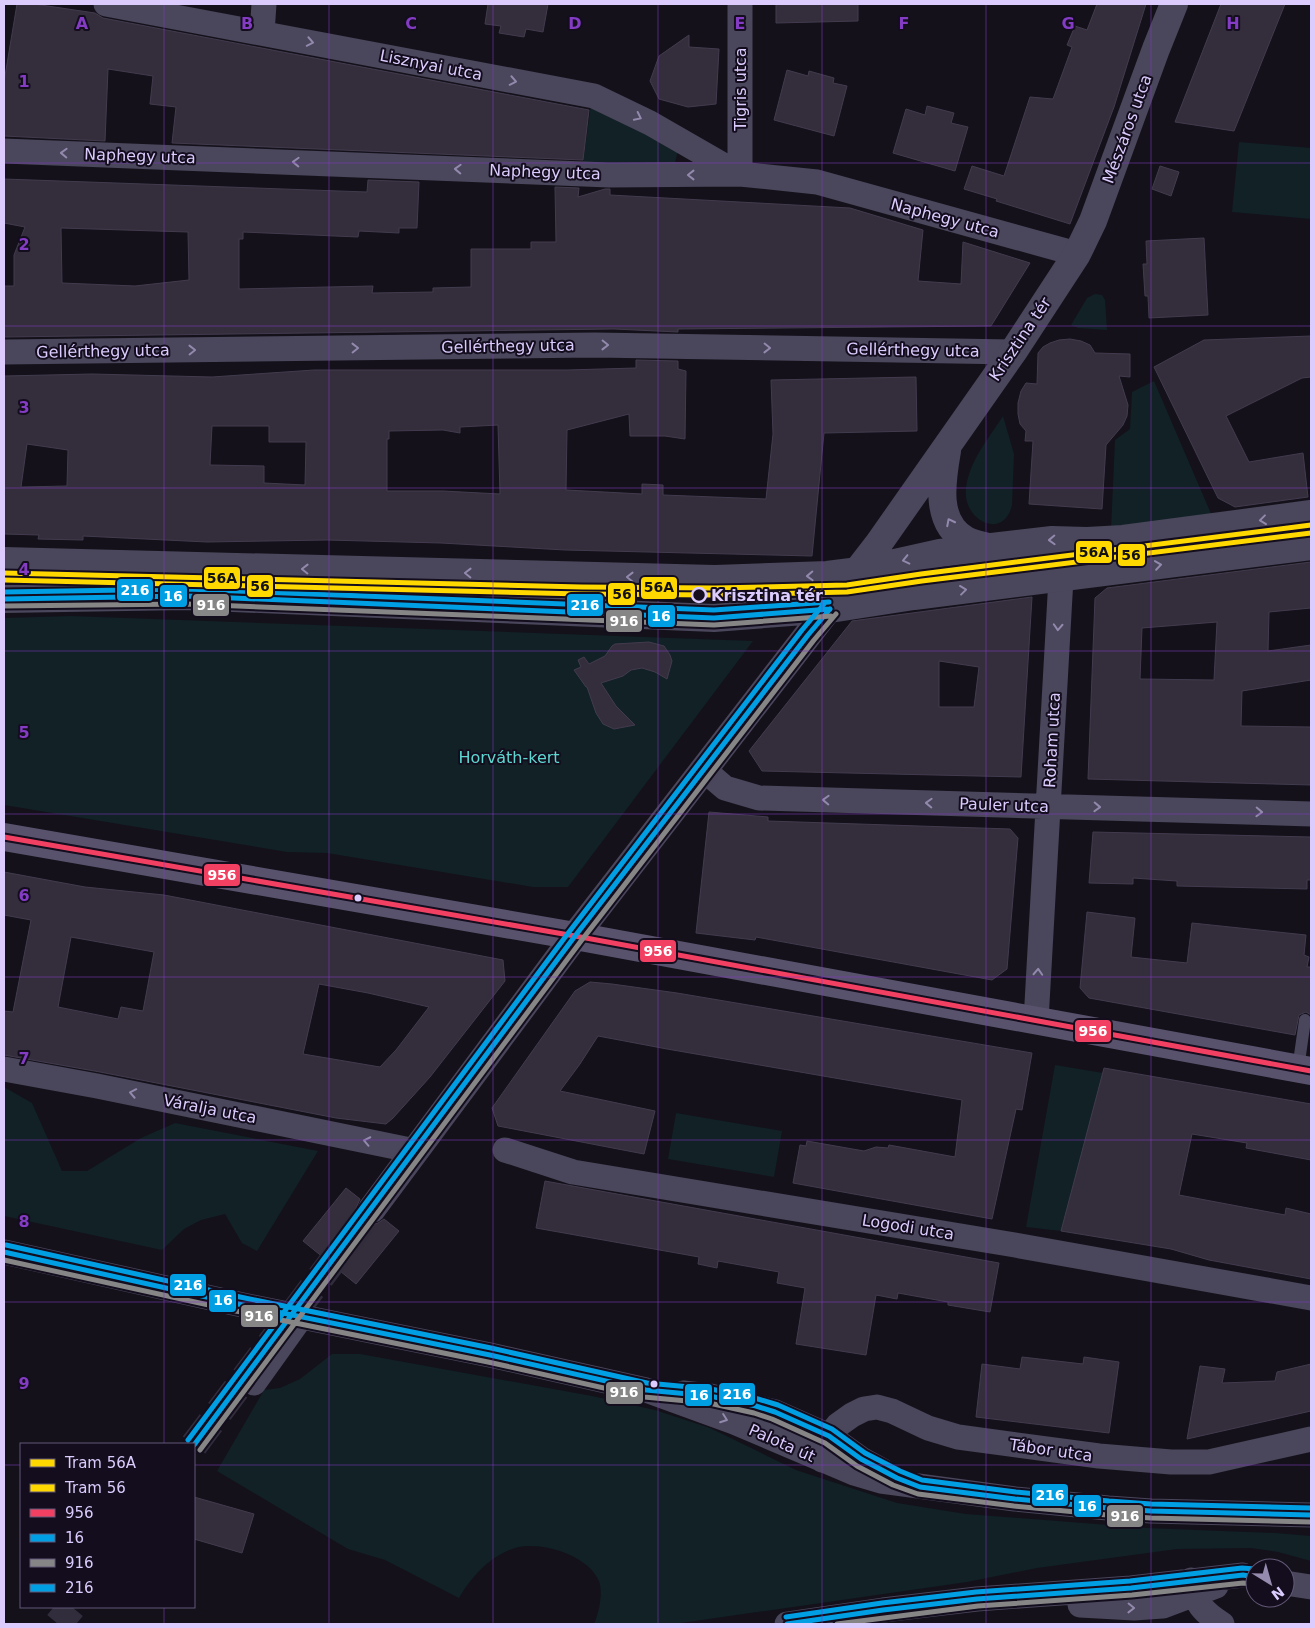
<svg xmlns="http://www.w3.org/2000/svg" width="1315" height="1628" font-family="'DejaVu Sans',sans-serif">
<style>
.green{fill:#112126}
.building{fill:#342e3c;stroke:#423b4e;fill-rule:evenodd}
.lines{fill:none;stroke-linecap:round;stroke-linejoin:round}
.tertiary-tunnel{stroke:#322d3c;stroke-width:28;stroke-dasharray:28 14;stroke-linecap:butt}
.service{stroke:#4a465b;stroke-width:12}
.minor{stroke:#4a465b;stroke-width:25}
.tertiary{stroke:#4a465b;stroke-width:28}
.secondary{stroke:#59526d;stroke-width:28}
.bus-1-casing{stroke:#130d1e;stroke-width:9}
.bus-2-casing{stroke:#130d1e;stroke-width:9}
.bus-3-casing{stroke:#130d1e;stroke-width:9}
.bus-4-casing{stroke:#130d1e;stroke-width:9}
.bus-1{stroke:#f24062;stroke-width:5}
.bus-2{stroke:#009ee3;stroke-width:5}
.bus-3{stroke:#868686;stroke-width:5}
.bus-4{stroke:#009ee3;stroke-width:5}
.tram-1-casing{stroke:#130d1e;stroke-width:9}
.tram-2-casing{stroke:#130d1e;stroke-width:9}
.tram-1{stroke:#ffd800;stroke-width:5}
.tram-2{stroke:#ffd800;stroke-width:5}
.oneway{stroke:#9289ac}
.grid{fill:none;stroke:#853cc5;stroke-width:1;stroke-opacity:0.55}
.stop-dot{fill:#130d1e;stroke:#dbccfd;stroke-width:2.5}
.bus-dot{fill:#dbccfd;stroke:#130d1e;stroke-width:2}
.labels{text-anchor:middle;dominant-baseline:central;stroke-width:4;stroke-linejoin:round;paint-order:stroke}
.street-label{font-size:16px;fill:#dbccfd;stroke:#130d1e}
.stop-label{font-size:16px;font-weight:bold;fill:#dbccfd;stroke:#130d1e;text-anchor:start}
.park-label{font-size:16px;fill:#5dd8d0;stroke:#130d1e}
.grid-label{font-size:16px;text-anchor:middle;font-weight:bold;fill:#853cc5;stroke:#130d1e;stroke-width:4;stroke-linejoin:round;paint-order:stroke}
.line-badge{stroke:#130d1e;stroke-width:2}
.badge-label{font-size:14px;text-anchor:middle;font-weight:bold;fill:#fff}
.pale-badge-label{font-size:14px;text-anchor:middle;font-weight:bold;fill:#111}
</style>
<rect width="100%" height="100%" fill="#14111a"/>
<path class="green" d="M 591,104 L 678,150 L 675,163 L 583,163 Z
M 1239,142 L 1311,148 L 1311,219 L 1232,212 Z
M 1095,294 L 1102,295 L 1105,300 L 1107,330 L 1078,328 L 1071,325 L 1087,298 Z
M 1154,381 L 1212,516 L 1111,529 L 1115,440 L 1130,429 L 1132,392 Z
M 1003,416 L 1014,454 L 1012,505 C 1004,541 962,521 966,488 C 969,461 989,438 1003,416 Z
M 71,616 L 753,641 L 568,887 L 533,887 L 327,853 L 287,852 L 4,805 L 4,618 Z
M 1055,1065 L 1103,1073 L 1061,1231 L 1026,1227 Z
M 4,1087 L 32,1103 L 62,1171 L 87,1171 L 141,1138 L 175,1123 L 318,1151 L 257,1251 L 242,1243 L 225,1214 L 201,1220 L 184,1229 L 162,1250 L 4,1216 Z
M 676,1113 L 782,1131 L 774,1177 L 668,1159 Z
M 332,1354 L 360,1354 L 592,1396 L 655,1410 L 710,1428 L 796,1470 L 897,1503 L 966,1514 L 1147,1528 L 1275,1533 L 1311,1536 L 1311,1561 L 1278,1552 L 1251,1548 L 1177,1549 L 1037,1568 L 967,1582 L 674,1624 L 594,1624 C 599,1613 604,1590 598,1579 C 585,1554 540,1541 515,1548 C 491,1555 471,1577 459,1598 L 385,1560 L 348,1549 L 217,1471 L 264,1390 L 280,1388 L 300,1379 Z"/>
<path class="building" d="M 17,4 L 34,4 L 95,13 L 103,18 L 589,110 L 583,160 L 172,143 L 176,107 L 150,104 L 153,76 L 108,69 L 105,141 L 4,136 L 4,82 Z
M 488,4 L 548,4 L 543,32 L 526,29 L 524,37 L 499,33 L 501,26 L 485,24 Z
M 776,4 L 858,4 L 858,21 L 776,23 Z
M 1097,4 L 1146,4 L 1114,107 L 1070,224 L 996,201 L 997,199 L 964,189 L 972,166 L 1004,176 L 1030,97 L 1053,99 L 1072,47 L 1067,45 L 1075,26 L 1087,30 Z
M 1221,4 L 1285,4 L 1234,131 L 1175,122 Z
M 689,35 L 689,47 L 719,49 L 716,104 L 688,107 L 659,99 L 650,81 L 659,56 Z
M 787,70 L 808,76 L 809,71 L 834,78 L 833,83 L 847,86 L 834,136 L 774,120 Z
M 927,106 L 954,113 L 951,123 L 968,127 L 955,171 L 893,153 L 906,109 L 925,115 Z
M 1160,166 L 1179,172 L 1171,196 L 1152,189 Z
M 4,179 L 367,192 L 368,180 L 419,182 L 417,228 L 399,228 L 399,233 L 359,231 L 358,237 L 243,232 L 243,239 L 239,239 L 239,289 L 373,286 L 372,293 L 433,292 L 433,288 L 471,287 L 471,249 L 531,249 L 531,242 L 556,242 L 555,187 L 579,188 L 578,197 L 605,189 L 610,189 L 610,195 L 850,208 L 923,230 L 918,281 L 961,284 L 963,242 L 1030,263 L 991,326 L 678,329 L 678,332 L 614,329 L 4,337 L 4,286 L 14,286 L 14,255 L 25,227 L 4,223 ZM 61,228 L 188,232 L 189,280 L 135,286 L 62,283 Z
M 1204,238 L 1208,315 L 1149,318 L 1148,296 L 1145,296 L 1143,264 L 1147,264 L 1146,241 Z
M 1311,336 L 1311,377 L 1302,378 L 1226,416 L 1249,462 L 1303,453 L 1308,497 L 1235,507 L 1218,498 L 1154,367 L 1204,340 Z
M 1070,339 L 1081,341 L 1090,345 L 1095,353 L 1130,354 L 1130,377 L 1119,376 L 1128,405 L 1127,416 L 1123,425 L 1106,445 L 1102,509 L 1029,504 L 1033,441 L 1025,441 L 1026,431 L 1020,424 L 1018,414 L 1018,403 L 1021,391 L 1026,383 L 1037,384 L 1038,353 L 1043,347 L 1050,343 L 1059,340 Z
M 636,360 L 678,361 L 678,369 L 686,371 L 685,439 L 665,436 L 630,436 L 629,414 L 567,430 L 566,490 L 642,494 L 642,484 L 663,485 L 663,495 L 766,499 L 773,434 L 771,380 L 916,377 L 917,431 L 824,433 L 812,556 L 565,550 L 441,543 L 327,540 L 207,542 L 83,536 L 83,540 L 38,539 L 39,535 L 4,534 L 4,376 L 92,374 L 212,377 L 314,370 L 567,370 L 636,368 ZM 498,425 L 500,494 L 443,491 L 387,491 L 387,439 L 389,439 L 389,431 L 443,430 L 460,433 L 460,427 ZM 212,426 L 269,426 L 269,442 L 306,442 L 305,485 L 264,483 L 264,466 L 210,465 ZM 27,444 L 68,450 L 67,486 L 21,487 Z
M 1311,562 L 1311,608 L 1269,612 L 1268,651 L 1311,645 L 1311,680 L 1242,691 L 1241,726 L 1311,727 L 1311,785 L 1088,779 L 1095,598 L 1107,588 ZM 1217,622 L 1214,680 L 1140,679 L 1142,628 Z
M 1032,597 L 1021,777 L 762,771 L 749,751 L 852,621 ZM 939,661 L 979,667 L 974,707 L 939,707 Z
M 649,642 L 664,646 L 670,655 L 672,661 L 667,679 L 655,672 L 642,668 L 631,670 L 623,676 L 601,683 L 616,706 L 635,725 L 614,729 L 603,724 L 596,713 L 587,687 L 586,687 L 574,670 L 581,667 L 578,660 L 584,657 L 589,664 L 605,656 L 612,646 L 615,644 Z
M 709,812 L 768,817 L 768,821 L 1010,829 L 1018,838 L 1007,969 L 992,980 L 756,937 L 755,940 L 696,933 Z
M 1093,832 L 1311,837 L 1311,880 L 1307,880 L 1307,889 L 1177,886 L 1177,881 L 1133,878 L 1133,884 L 1089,883 Z
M 4,872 L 85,887 L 164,895 L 503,960 L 505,981 L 430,1077 L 393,1118 L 386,1124 L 336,1118 L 100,1072 L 4,1055 L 4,1011 L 13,1012 L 31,920 L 4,915 ZM 71,937 L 154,952 L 143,1011 L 121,1007 L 118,1019 L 58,1007 ZM 319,984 L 368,993 L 429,1007 L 396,1050 L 380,1067 L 303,1054 Z
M 1087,912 L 1135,918 L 1131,957 L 1187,963 L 1192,923 L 1306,935 L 1304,955 L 1309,957 L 1307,967 L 1311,967 L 1311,1015 L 1306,1012 L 1299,1015 L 1295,1035 L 1089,998 L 1080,988 Z
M 590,982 L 612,984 L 677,993 L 1032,1053 L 1022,1110 L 1016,1109 L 992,1219 L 793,1183 L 800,1145 L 806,1146 L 807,1141 L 864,1151 L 876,1147 L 888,1148 L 889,1145 L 955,1157 L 962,1100 L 667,1049 L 598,1036 L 580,1064 L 560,1091 L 655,1111 L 644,1154 L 498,1126 L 492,1108 L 575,991 Z
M 1104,1068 L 1311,1104 L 1311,1160 L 1246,1148 L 1247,1143 L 1192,1134 L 1179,1195 L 1285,1215 L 1286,1208 L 1311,1214 L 1311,1279 L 1209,1260 L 1171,1249 L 1061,1231 Z
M 545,1181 L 999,1263 L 990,1312 L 948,1305 L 948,1302 L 898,1293 L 897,1299 L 876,1295 L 866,1355 L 796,1344 L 805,1288 L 777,1283 L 779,1272 L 718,1261 L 717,1268 L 698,1264 L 699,1257 L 536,1228 Z
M 346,1188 L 360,1199 L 356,1208 L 358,1215 L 362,1221 L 371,1225 L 378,1223 L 384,1219 L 399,1231 L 356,1284 L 303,1241 Z
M 1022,1357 L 1083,1364 L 1084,1357 L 1119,1362 L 1109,1433 L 976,1417 L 982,1364 L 1020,1369 Z
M 1311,1364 L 1311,1411 L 1187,1439 L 1200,1366 L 1225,1369 L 1222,1383 L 1275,1381 L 1277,1372 Z
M 194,1497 L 254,1514 L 242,1553 L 194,1539 Z"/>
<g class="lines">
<path class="tertiary-tunnel" d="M 194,1445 L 372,1209
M 58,1624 L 72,1607"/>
<path class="service" d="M 1298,1069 L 1305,1020"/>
<path class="minor" d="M 106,4 L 594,96 L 650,123 L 737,173
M 262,33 L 264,4
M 4,151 L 609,175 L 740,174 L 817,182 L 1077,254
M 740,174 L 740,4
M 4,352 L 595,345 L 1013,352
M 704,770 L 725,788 L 759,798 L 1311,814
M 1036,1021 L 1061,578
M 4,1069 L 97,1086 L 415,1151
M 505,1150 L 573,1172 L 1015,1245 L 1311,1298
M 4,1252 L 238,1304 L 490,1355 L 646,1390 L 734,1422 L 854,1473 L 881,1481 L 1015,1499 L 1108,1508 L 1151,1511 L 1311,1515
M 254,1383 L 302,1316
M 683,1393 L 710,1396 L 775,1412 L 829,1436 L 861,1459 L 883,1471
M 822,1460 L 829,1436 L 838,1425 L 852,1415 L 864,1409 L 877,1407 L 892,1411 L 928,1428 L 958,1437 L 1099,1456 L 1171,1462 L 1209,1462 L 1311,1439
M 1191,1580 C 1195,1603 1203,1612 1222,1624
M 1285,1583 L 1311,1587
M 1080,1605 L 1134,1608 L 1163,1606 L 1216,1586
M 787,1624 L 883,1610 L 977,1599 L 1131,1588 L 1243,1575"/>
<path class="tertiary" d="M 947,451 C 942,480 934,523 966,540 C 972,544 981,545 988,547
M 4,561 L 715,579 L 827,575 L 859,571 L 940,553 L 1052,540 L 1087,541 L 1123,539 L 1311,514
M 4,599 L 187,596 L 714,618 L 830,609 L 914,596 L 1311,546
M 372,1209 L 575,936 L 879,543 L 1013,352 L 1077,254 L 1093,221 L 1156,49 L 1174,4"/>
<path class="secondary" d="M 4,837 L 575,936 L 1311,1071"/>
<g class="bus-1-casing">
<path id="bus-1" d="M 4,837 L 575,936 L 1311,1071"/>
</g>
<g class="bus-2-casing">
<path id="bus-2" d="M 4,599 L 187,596 L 714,618 L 830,609
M 4,1252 L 238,1304 L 490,1355 L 646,1390 L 710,1396 L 756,1406 L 775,1412 L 829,1436 L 861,1459 L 897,1478 L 920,1487 L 1015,1499 L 1108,1508 L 1151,1511 L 1311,1515
M 194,1445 L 575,936 L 808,635 L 830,609
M 787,1624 L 883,1610 L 977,1599 L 1131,1588 L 1243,1575 L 1255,1577"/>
</g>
<g class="bus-3-casing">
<path id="bus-3" d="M 4,606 L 187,604 L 714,625 L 831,616
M 4,1260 L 236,1311 L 488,1362 L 644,1397 L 709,1403 L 754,1413 L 772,1419 L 825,1443 L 857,1466 L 893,1485 L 918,1494 L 1014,1506 L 1107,1515 L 1151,1518 L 1311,1522
M 200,1450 L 581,941 L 814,640 L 836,614
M 837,1624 L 978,1606 L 1132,1595 L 1243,1583 L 1254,1584"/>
</g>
<g class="bus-4-casing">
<path id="bus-4" d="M 4,592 L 187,589 L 714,610 L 829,602
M 6,1245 L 240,1297 L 491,1348 L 647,1383 L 711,1389 L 758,1399 L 778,1405 L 832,1429 L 865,1453 L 900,1471 L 922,1480 L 1016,1492 L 1109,1501 L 1151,1504 L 1311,1508
M 188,1440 L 569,932 L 802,630 L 824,604
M 786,1617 L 882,1603 L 976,1592 L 1130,1581 L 1242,1568 L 1255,1569"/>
</g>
<use href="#bus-1" class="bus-1"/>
<use href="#bus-2" class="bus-2"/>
<use href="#bus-3" class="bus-3"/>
<use href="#bus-4" class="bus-4"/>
<g class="tram-1-casing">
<path id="tram-1" d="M 4,573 L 582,587 L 715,588 L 847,585 L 921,574 L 1311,525"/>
</g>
<g class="tram-2-casing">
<path id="tram-2" d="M 4,580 L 582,594 L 715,595 L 847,592 L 922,581 L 1311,533"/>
</g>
<use href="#tram-1" class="tram-1"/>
<use href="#tram-2" class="tram-2"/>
</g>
<defs><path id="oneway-chevron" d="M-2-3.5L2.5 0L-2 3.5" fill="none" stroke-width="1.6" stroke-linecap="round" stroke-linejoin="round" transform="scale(1.25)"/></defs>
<g class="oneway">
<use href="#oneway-chevron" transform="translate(310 42) rotate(11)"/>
<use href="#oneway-chevron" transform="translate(513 81) rotate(11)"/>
<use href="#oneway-chevron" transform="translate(638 117) rotate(26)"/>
<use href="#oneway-chevron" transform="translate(64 153) rotate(-178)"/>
<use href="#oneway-chevron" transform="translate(296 162) rotate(-178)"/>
<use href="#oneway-chevron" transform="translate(458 169) rotate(-178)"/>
<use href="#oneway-chevron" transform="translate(691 175) rotate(180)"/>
<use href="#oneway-chevron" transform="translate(605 345) rotate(1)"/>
<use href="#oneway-chevron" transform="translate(355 348) rotate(-1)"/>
<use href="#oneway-chevron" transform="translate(767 348) rotate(1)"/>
<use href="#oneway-chevron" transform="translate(192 350) rotate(-1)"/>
<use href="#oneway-chevron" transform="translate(1263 520) rotate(173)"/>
<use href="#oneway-chevron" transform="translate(950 522) rotate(-117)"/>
<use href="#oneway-chevron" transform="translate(1052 540) rotate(178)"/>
<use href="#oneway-chevron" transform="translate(906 560) rotate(167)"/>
<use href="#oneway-chevron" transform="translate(1158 565) rotate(-8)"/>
<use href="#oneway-chevron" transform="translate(305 569) rotate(-179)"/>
<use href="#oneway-chevron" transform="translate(468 573) rotate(-179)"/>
<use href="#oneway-chevron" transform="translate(810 576) rotate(178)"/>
<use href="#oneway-chevron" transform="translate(630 577) rotate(-179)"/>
<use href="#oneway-chevron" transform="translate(963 590) rotate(-7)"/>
<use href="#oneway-chevron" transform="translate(1058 627) rotate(93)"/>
<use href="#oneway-chevron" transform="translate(826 800) rotate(-178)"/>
<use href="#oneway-chevron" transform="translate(929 803) rotate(-178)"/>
<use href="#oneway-chevron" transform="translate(1097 807) rotate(2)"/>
<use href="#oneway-chevron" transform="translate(1259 812) rotate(2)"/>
<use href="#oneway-chevron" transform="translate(1038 972) rotate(-87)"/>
<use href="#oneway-chevron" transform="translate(133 1093) rotate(-169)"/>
<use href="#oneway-chevron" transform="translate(367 1141) rotate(-168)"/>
<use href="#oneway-chevron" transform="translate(724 1419) rotate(20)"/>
<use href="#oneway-chevron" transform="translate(1131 1608) rotate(1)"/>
</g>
<path class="grid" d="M 164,4 L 164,1444M 329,4 L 329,1624M 493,4 L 493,1624M 658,4 L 658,1624M 822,4 L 822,1624M 986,4 L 986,1624M 1151,4 L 1151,1624M 4,163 L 1311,163M 4,326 L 1311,326M 4,488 L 1311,488M 4,651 L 1311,651M 4,814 L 1311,814M 4,977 L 1311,977M 4,1140 L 1311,1140M 4,1302 L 1311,1302M 4,1465 L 21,1465M 194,1465 L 1311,1465M 164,1607 L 164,1624"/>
<circle class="stop-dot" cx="699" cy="595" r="7"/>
<g class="bus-dot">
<circle cx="358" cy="898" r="4.5"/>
<circle cx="654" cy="1384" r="4.5"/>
</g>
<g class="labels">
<g class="street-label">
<text transform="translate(431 65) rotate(11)">Lisznyai utca</text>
<text transform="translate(740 89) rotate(-90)">Tigris utca</text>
<text transform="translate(1127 129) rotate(-70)">Mészáros utca</text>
<text transform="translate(140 156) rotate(2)">Naphegy utca</text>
<text transform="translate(545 172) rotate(2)">Naphegy utca</text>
<text transform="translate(945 218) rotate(15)">Naphegy utca</text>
<text transform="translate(1020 339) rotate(-56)">Krisztina tér</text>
<text transform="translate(508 346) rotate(-1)">Gellérthegy utca</text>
<text transform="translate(913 350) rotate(1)">Gellérthegy utca</text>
<text transform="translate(103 351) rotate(-1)">Gellérthegy utca</text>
<text transform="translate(1052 740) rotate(-87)">Roham utca</text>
<text transform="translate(1004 805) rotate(2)">Pauler utca</text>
<text transform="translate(210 1109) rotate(11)">Váralja utca</text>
<text transform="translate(908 1227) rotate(9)">Logodi utca</text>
<text transform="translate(782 1443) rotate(24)">Palota út</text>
<text transform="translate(1051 1450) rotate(8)">Tábor utca</text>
</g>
<g class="stop-label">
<text x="711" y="595">Krisztina tér</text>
</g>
<g class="park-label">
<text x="509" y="757">Horváth-kert</text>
</g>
</g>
<g class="grid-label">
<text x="82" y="29">A</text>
<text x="247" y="29">B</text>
<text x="411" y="29">C</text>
<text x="575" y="29">D</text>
<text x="740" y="29">E</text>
<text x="904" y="29">F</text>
<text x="1068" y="29">G</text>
<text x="1233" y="29">H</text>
<text x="24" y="87">1</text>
<text x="24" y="250">2</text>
<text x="24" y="413">3</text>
<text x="24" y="575">4</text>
<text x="24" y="738">5</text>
<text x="24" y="901">6</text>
<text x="24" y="1064">7</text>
<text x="24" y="1227">8</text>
<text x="24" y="1389">9</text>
</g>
<g class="line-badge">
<rect x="1075" y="540" width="38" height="24" rx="5" fill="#ffd800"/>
<rect x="1117" y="543" width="29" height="24" rx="5" fill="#ffd800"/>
<rect x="203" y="566" width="38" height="24" rx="5" fill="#ffd800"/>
<rect x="246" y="574" width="28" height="24" rx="5" fill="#ffd800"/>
<rect x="640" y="576" width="38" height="24" rx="5" fill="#ffd800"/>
<rect x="116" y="578" width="38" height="24" rx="5" fill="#009ee3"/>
<rect x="607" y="582" width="29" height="24" rx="5" fill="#ffd800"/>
<rect x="159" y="584" width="29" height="24" rx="5" fill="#009ee3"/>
<rect x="566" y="593" width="38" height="24" rx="5" fill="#009ee3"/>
<rect x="192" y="593" width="38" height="24" rx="5" fill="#868686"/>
<rect x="647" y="604" width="29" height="24" rx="5" fill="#009ee3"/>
<rect x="605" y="609" width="38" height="24" rx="5" fill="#868686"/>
<rect x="203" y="863" width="38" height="24" rx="5" fill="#f24062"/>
<rect x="639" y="939" width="38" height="24" rx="5" fill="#f24062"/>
<rect x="1074" y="1019" width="38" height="24" rx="5" fill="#f24062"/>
<rect x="169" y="1273" width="38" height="24" rx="5" fill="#009ee3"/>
<rect x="208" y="1289" width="29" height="24" rx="5" fill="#009ee3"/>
<rect x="240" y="1304" width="39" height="24" rx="5" fill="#868686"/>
<rect x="605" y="1381" width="39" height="24" rx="5" fill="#868686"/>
<rect x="718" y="1382" width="38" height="24" rx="5" fill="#009ee3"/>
<rect x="684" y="1383" width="29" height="24" rx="5" fill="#009ee3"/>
<rect x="1031" y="1483" width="38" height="24" rx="5" fill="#009ee3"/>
<rect x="1073" y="1494" width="29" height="24" rx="5" fill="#009ee3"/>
<rect x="1106" y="1504" width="38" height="24" rx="5" fill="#868686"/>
</g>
<g class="badge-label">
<text x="135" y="595">216</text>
<text x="173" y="601">16</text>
<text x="585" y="610">216</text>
<text x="211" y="610">916</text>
<text x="661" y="621">16</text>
<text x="624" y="626">916</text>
<text x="222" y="880">956</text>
<text x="658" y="956">956</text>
<text x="1093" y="1036">956</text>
<text x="188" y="1290">216</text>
<text x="223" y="1305">16</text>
<text x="259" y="1321">916</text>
<text x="624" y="1397">916</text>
<text x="737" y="1399">216</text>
<text x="699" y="1400">16</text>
<text x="1050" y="1500">216</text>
<text x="1087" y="1511">16</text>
<text x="1125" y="1521">916</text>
</g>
<g class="pale-badge-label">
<text x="1094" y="557">56A</text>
<text x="1131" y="560">56</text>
<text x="222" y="583">56A</text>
<text x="260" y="591">56</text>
<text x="659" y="592">56A</text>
<text x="622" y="599">56</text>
</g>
<rect width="1315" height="1628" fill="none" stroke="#dbccfd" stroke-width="10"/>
<rect x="20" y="1443" width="175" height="165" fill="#130d1e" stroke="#635977"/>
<rect x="30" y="1459" width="25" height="8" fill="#ffd800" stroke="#635977"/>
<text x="65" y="1468" font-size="15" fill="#dbccfd">Tram 56A</text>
<rect x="30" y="1484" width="25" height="8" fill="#ffd800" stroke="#635977"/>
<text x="65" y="1493" font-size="15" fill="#dbccfd">Tram 56</text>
<rect x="30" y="1509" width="25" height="8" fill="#f24062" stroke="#635977"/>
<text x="65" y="1518" font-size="15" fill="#dbccfd">956</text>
<rect x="30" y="1534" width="25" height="8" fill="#009ee3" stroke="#635977"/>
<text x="65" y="1543" font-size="15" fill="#dbccfd">16</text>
<rect x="30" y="1559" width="25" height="8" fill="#868686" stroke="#635977"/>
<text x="65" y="1568" font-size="15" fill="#dbccfd">916</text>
<rect x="30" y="1584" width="25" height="8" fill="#009ee3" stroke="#635977"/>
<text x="65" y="1593" font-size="15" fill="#dbccfd">216</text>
<g transform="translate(1270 1583) rotate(143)"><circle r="24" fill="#130d1e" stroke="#635977"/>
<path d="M0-4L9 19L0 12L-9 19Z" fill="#958bae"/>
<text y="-8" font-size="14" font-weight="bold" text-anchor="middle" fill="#dbccfd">N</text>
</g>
</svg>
